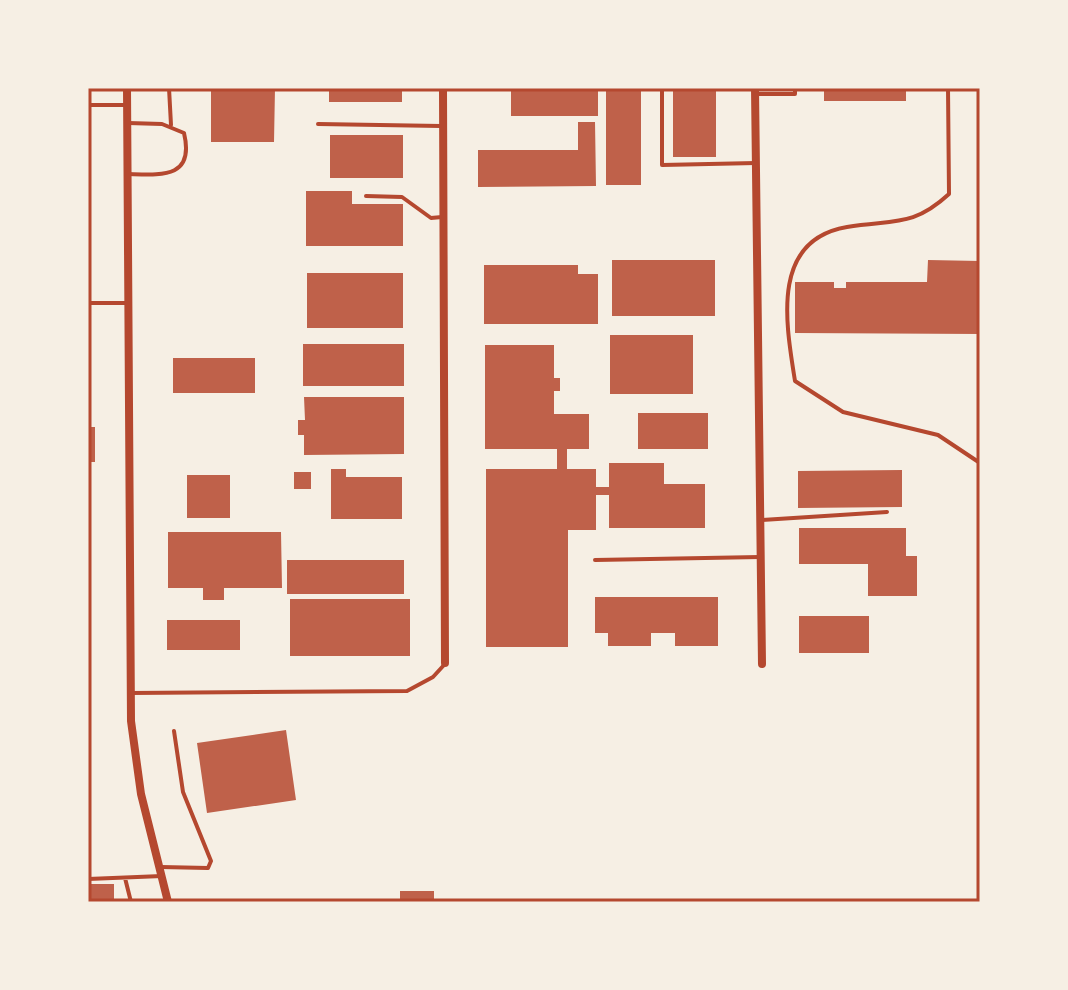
<svg xmlns="http://www.w3.org/2000/svg" width="1068" height="990" font-family="Lato,sans-serif">
<style>
.building{fill:#bf614a}
.lines{fill:none;stroke-linecap:round;stroke-linejoin:round}
.service{stroke:#b5482f;stroke-width:4}
.minor{stroke:#b5482f;stroke-width:8}
.neatline{fill:none;stroke:#b5482f;stroke-width:3}
</style>
<rect width="100%" height="100%" fill="#f6efe4"/>
<path class="building" d="M 211,88 L 275,88 L 274,142 L 211,142 Z
M 329,88 L 402,88 L 402,102 L 329,102 Z
M 511,88 L 598,88 L 598,116 L 511,116 Z
M 606,88 L 641,88 L 641,185 L 606,185 Z
M 673,88 L 716,88 L 716,157 L 673,157 Z
M 824,88 L 906,88 L 906,101 L 824,101 Z
M 578,122 L 595,122 L 596,186 L 478,187 L 478,150 L 578,150 Z
M 330,135 L 403,135 L 403,178 L 330,178 Z
M 306,191 L 352,191 L 352,204 L 403,204 L 403,246 L 306,246 Z
M 612,260 L 715,260 L 715,316 L 612,316 Z
M 928,260 L 980,261 L 980,334 L 795,333 L 795,282 L 834,282 L 834,288 L 846,288 L 846,282 L 927,282 Z
M 484,265 L 578,265 L 578,274 L 598,274 L 598,324 L 484,324 Z
M 307,273 L 403,273 L 403,328 L 307,328 Z
M 610,335 L 693,335 L 693,394 L 610,394 Z
M 303,344 L 404,344 L 404,386 L 303,386 Z
M 485,345 L 554,345 L 554,378 L 560,378 L 560,391 L 554,391 L 554,414 L 589,414 L 589,449 L 567,449 L 567,469 L 596,469 L 596,487 L 609,487 L 609,463 L 664,463 L 664,484 L 705,484 L 705,528 L 609,528 L 609,495 L 596,495 L 596,530 L 568,530 L 568,647 L 486,647 L 486,469 L 557,469 L 557,449 L 485,449 Z
M 173,358 L 255,358 L 255,393 L 173,393 Z
M 304,397 L 404,397 L 404,454 L 304,455 L 304,435 L 298,435 L 298,420 L 305,420 Z
M 638,413 L 708,413 L 708,449 L 638,449 Z
M 88,427 L 95,427 L 95,462 L 88,462 Z
M 331,469 L 346,469 L 346,477 L 402,477 L 402,519 L 331,519 Z
M 902,470 L 902,507 L 798,508 L 798,471 Z
M 294,472 L 311,472 L 311,489 L 294,489 Z
M 187,475 L 230,475 L 230,518 L 187,518 Z
M 799,528 L 906,528 L 906,556 L 917,556 L 917,596 L 868,596 L 868,564 L 799,564 Z
M 168,532 L 281,532 L 282,588 L 224,588 L 224,600 L 203,600 L 203,588 L 168,588 Z
M 287,560 L 404,560 L 404,594 L 287,594 Z
M 595,597 L 718,597 L 718,646 L 675,646 L 675,633 L 651,633 L 651,646 L 608,646 L 608,633 L 595,633 Z
M 290,599 L 410,599 L 410,656 L 290,656 Z
M 799,616 L 869,616 L 869,653 L 799,653 Z
M 167,620 L 240,620 L 240,650 L 167,650 Z
M 286,730 L 296,800 L 207,813 L 197,743 Z
M 88,884 L 114,884 L 114,902 L 88,902 Z
M 400,891 L 434,891 L 434,902 L 400,902 Z"/>
<g class="lines">
<path class="service" d="M 169,88 L 171,125
M 662,88 L 662,165 L 756,163
M 948,88 L 949,194 C 912,228 893,219 847,227 C 770,240 786,324 795,381 L 843,412 L 938,435 L 980,463
M 755,94 L 795,94 L 795,88
M 88,105 L 125,105
M 128,123 L 162,124 L 184,133 C 195,179 161,175 128,174
M 318,124 L 441,126
M 366,196 L 402,197 L 431,218 L 442,217
M 88,303 L 128,303
M 762,520 L 887,512
M 595,560 L 760,557
M 131,693 L 407,691 L 433,677 L 444,665
M 161,867 L 208,868 L 211,861 L 183,792 L 174,731
M 125,878 L 131,902
M 88,879 L 162,876"/>
<path class="minor" d="M 127,88 L 131,721 L 141,794 L 168,902
M 443,88 L 445,663
M 755,88 L 762,664"/>
</g>
<rect width="1068" height="990" fill="none" stroke="#f6efe4" stroke-width="180"/>
<rect x="90" y="90" width="888" height="810" class="neatline"/>
</svg>
